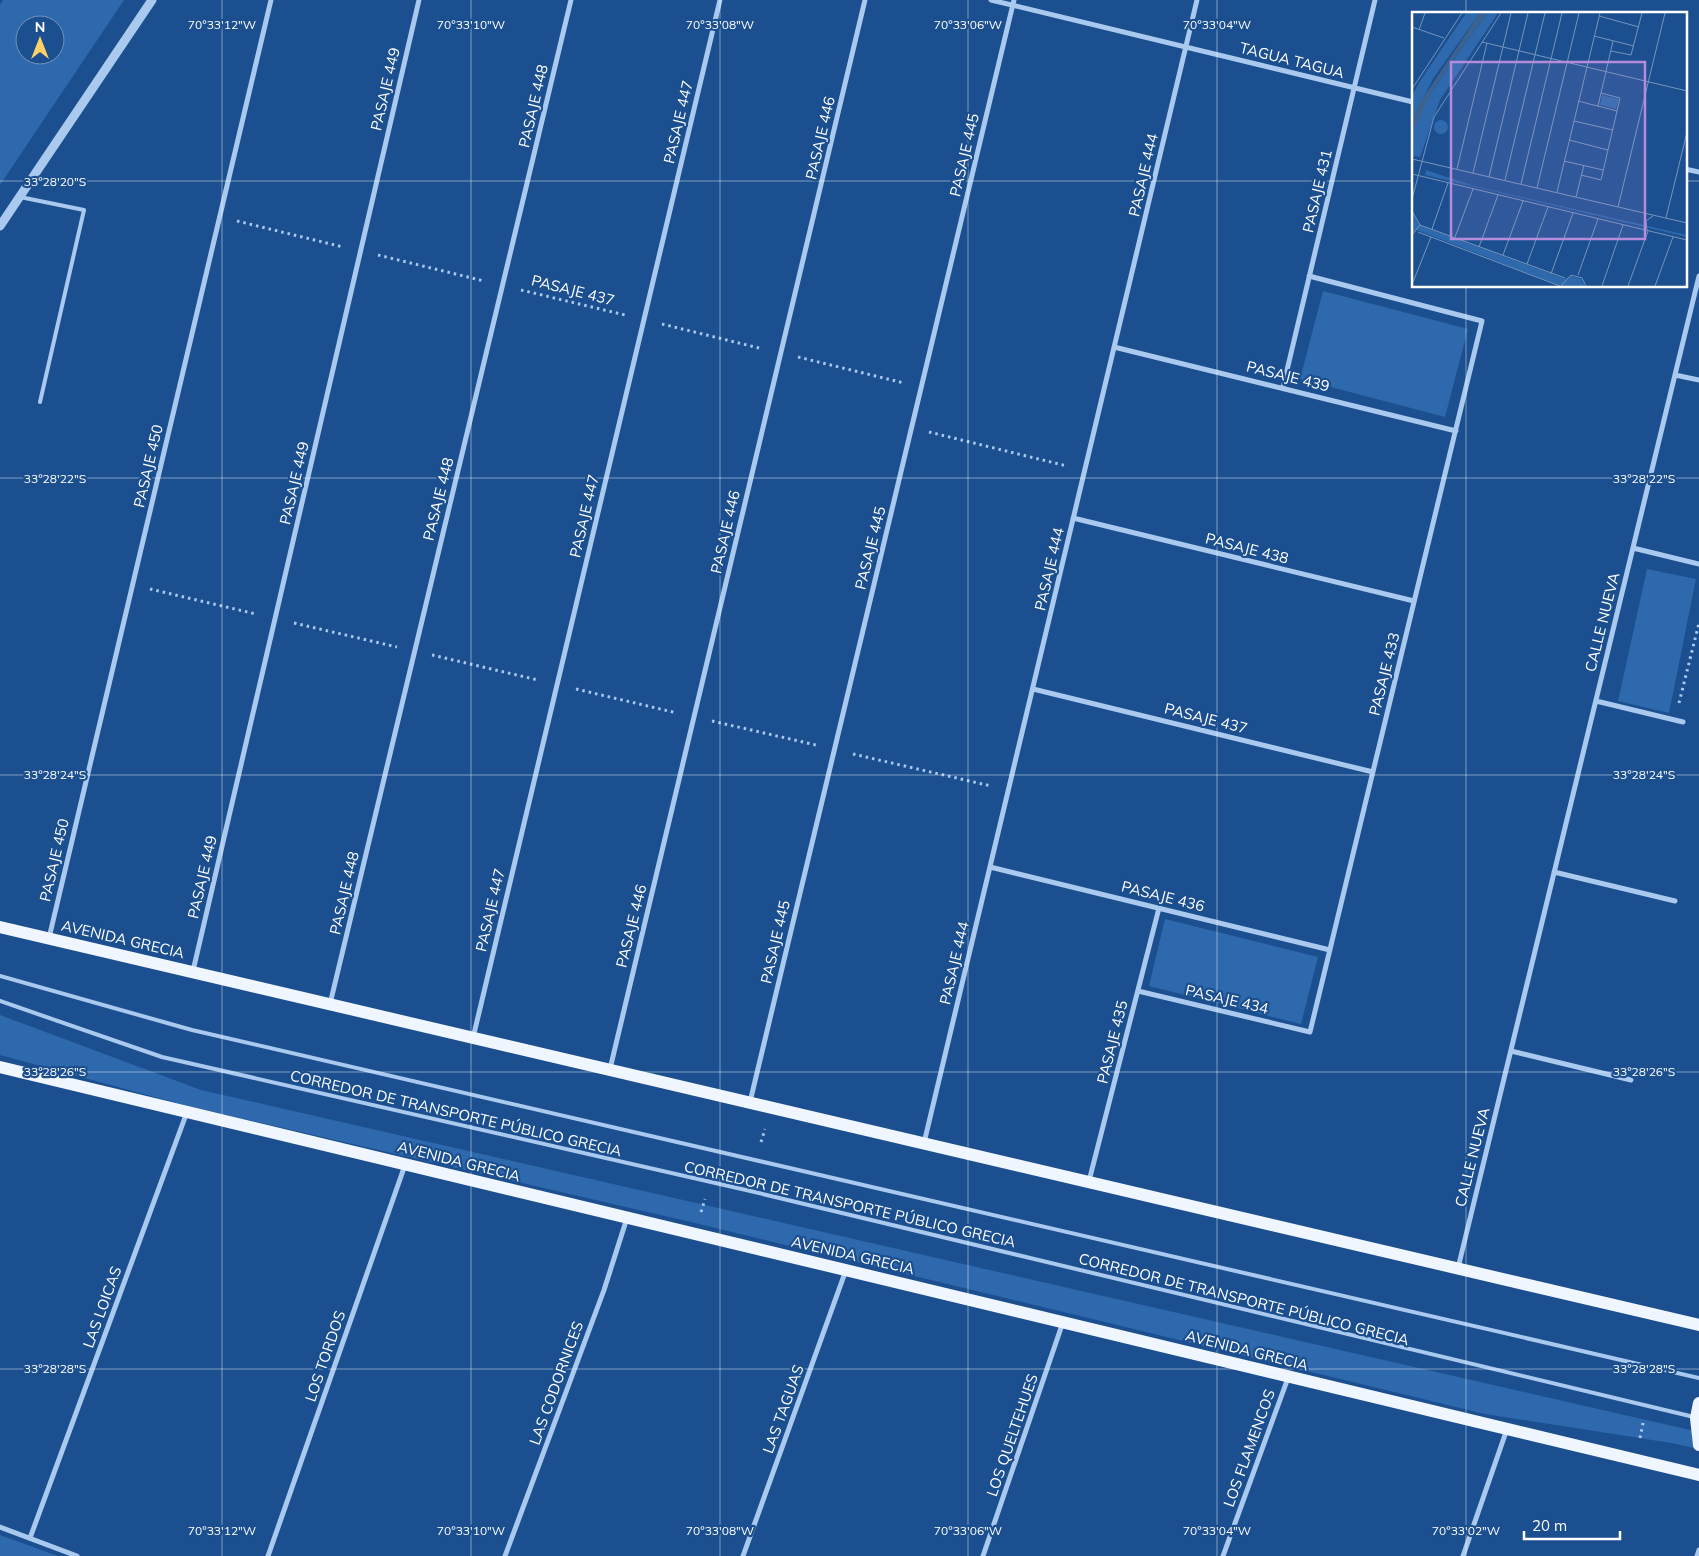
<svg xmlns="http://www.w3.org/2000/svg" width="1699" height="1556" font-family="Mulish,sans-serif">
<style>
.green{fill:#2e69ad;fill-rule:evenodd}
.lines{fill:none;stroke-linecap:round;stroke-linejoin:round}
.path{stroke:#a9c9ee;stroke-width:3;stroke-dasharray:2.5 4;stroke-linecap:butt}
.service{stroke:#a9c9ee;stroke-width:4}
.minor{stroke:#a9c9ee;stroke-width:5}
.tertiary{stroke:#a9c9ee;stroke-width:9}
.primary{stroke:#f0f6ff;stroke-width:12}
.ticks{fill:none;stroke:#fff;stroke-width:1;stroke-opacity:0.45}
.labels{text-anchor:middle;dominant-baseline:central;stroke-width:4.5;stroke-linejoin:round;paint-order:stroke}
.street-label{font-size:15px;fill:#fff;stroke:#1b4f8f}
.inset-road{fill:none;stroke:#7695bc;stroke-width:1}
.view{fill:#b68bdc;fill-opacity:0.15;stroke:#b68bdc;stroke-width:2.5}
.inset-edge{fill:none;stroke:#fff;stroke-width:2.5}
.ticks-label{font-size:12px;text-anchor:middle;fill:#fff;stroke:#1b4f8f;stroke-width:4.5;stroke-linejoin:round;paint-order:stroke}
</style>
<rect width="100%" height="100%" fill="#1b4f8f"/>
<path class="green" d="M 3,0 L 124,0 L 0,185 L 0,5 ZM 25,25 L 55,25 L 55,55 L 25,55 Z
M 1323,291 L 1468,329 L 1445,417 L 1300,379 Z
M 1647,569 L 1696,579 L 1669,713 L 1618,701 Z
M 1165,919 L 1318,957 L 1301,1024 L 1149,986 Z
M 0,1015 L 201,1090 L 1699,1432 L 1699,1449 L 1671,1443 L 1485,1414 L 695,1223 L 188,1106 L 0,1055 Z
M 0,1535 L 58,1556 L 0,1556 Z"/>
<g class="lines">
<path class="path" d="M 237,221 L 343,247
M 378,255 L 484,281
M 521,290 L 625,315
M 662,324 L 763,349
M 798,357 L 904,383
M 929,432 L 1067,466
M 150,589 L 256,614
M 294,623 L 397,647
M 432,655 L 538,680
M 576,689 L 677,713
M 1679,703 L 1699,623
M 712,721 L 816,745
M 853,754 L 991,786
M 761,1142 L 765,1129
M 701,1212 L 705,1199
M 1640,1438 L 1643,1423"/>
<path class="service" d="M 20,197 L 84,210 L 40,402
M 0,976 L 192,1030 L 1699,1378
M 0,1001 L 162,1057 L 746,1190 L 1694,1417"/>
<path class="minor" d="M 991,0 L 1413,102
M 1685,169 L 1699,172
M 1114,347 L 1456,431
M 1675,375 L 1699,380
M 1283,387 L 1375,0
M 1073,518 L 1414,601
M 1633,548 L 1699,564
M 1033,689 L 1373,772
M 1596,701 L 1683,722
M 990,867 L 1330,950
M 1554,872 L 1675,901
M 49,938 L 271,0
M 193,971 L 419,0
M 1138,991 L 1310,1032 L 1482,321 L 1309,276
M 330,1004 L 571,0
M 473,1038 L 720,0
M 1511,1051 L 1631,1080
M 610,1069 L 865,0
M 750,1102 L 1014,0
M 924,1143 L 1197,0
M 1089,1181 L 1159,908
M 1458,1268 L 1699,276
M 0,1527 L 77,1556
M 30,1538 L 187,1112
M 268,1556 L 405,1165
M 505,1556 L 604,1290 L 627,1218
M 743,1556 L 846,1270
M 983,1556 L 1063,1322
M 1223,1556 L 1288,1378
M 1463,1556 L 1507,1429
M 1697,1556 L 1699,1550"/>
<path class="tertiary" d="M 0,226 L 152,0"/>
<path class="primary" d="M 0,927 L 1699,1325
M 0,1067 L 1699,1475
M 1699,1403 L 1696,1418 L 1699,1445"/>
</g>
<path class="ticks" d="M 222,0 L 222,1556M 471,0 L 471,1556M 720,0 L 720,1556M 968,0 L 968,1556M 1217,0 L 1217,1556M 1466,0 L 1466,14M 0,181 L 1413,181M 1685,181 L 1699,181M 1466,286 L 1466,1556M 0,478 L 1699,478M 0,775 L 1699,775M 0,1072 L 1699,1072M 0,1369 L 1699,1369"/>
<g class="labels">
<g class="street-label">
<text transform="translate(1292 60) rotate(14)">TAGUA TAGUA</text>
<text transform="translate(385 89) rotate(-77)">PASAJE 449</text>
<text transform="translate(533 106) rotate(-77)">PASAJE 448</text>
<text transform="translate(678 122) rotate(-77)">PASAJE 447</text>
<text transform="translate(820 138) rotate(-77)">PASAJE 446</text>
<text transform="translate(964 155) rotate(-77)">PASAJE 445</text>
<text transform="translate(1143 175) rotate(-77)">PASAJE 444</text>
<text transform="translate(1317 191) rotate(-77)">PASAJE 431</text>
<text transform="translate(573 290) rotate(14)">PASAJE 437</text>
<text transform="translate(1288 376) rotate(14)">PASAJE 439</text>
<text transform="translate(148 466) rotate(-77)">PASAJE 450</text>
<text transform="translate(294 483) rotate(-77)">PASAJE 449</text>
<text transform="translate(438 499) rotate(-76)">PASAJE 448</text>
<text transform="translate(584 516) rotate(-77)">PASAJE 447</text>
<text transform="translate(725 532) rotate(-77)">PASAJE 446</text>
<text transform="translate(870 548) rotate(-76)">PASAJE 445</text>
<text transform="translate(1247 548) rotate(14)">PASAJE 438</text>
<text transform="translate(1049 569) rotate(-77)">PASAJE 444</text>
<text transform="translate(1602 622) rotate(-76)">CALLE NUEVA</text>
<text transform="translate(1384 674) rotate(-76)">PASAJE 433</text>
<text transform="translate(1206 718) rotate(14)">PASAJE 437</text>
<text transform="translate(54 860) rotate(-77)">PASAJE 450</text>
<text transform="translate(202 877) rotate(-77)">PASAJE 449</text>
<text transform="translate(344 893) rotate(-77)">PASAJE 448</text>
<text transform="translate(1163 896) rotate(14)">PASAJE 436</text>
<text transform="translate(490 910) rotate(-77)">PASAJE 447</text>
<text transform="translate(631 926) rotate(-76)">PASAJE 446</text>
<text transform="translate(123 939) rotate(13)">AVENIDA GRECIA</text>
<text transform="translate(775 942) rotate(-77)">PASAJE 445</text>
<text transform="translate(954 963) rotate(-77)">PASAJE 444</text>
<text transform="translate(1227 999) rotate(13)">PASAJE 434</text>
<text transform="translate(1112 1042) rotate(-76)">PASAJE 435</text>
<text transform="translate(456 1113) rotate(13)">CORREDOR DE TRANSPORTE PÚBLICO GRECIA</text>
<text transform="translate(1472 1157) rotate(-76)">CALLE NUEVA</text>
<text transform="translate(459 1161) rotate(14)">AVENIDA GRECIA</text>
<text transform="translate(850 1204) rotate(13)">CORREDOR DE TRANSPORTE PÚBLICO GRECIA</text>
<text transform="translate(853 1255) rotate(13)">AVENIDA GRECIA</text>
<text transform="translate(1244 1299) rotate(14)">CORREDOR DE TRANSPORTE PÚBLICO GRECIA</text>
<text transform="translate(102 1307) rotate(-70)">LAS LOICAS</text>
<text transform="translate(1247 1350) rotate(14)">AVENIDA GRECIA</text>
<text transform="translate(325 1356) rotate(-71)">LOS TORDOS</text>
<text transform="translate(556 1383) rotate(-70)">LAS CODORNICES</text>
<text transform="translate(783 1409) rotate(-70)">LAS TAGUAS</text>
<text transform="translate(1012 1435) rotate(-71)">LOS QUELTEHUES</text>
<text transform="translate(1249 1448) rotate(-70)">LOS FLAMENCOS</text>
</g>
</g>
<g transform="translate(1412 12)">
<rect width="275" height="275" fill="#1b4f8f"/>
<path d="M 54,1 L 68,1 L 22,65 L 0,108 L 0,85 L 6,72 ZM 75,1 L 86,1 L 28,88 L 8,145 L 0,144 L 0,121 L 6,104 L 20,79 ZM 190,83 L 207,87 L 204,97 L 188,93 ZM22 115a7 7 0 1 1 14 0a7 7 0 1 1-14 0ZM 14,158 L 62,174 L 275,223 L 275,225 L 13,163 ZM 0,200 L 7,213 L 153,267 L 159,264 L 169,267 L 173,274 L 149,274 L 5,218 L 0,221 Z" fill="#2e69ad"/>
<path d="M 68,1 L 75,1 L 20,79 L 0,121 L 0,109 L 7,92 Z" fill="#3c6290"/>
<path class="inset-road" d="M 187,4 L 227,15M 0,15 L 32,26M 7,18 L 13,1M 182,24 L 222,34M 70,30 L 275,79M 199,39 L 219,43 L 230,1M 0,77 L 50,1M 166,89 L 205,99M 186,94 L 201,29M 162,109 L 201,118M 157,128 L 196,138M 0,147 L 275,211M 152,149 L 191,158M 45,157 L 75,31M 61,161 L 99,1M 0,162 L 275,228M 169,163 L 189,168 L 208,86 L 189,81M 77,165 L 116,1M 93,168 L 133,1M 109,172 L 150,1M 125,176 L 167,1M 145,180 L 188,1M 164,185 L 172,153M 0,187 L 22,105 L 89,1M 206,195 L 253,1M 0,199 L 8,213 L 0,223M 254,206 L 275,120M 8,213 L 153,266M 20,217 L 36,171M 235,218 L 234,209 L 241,204M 6,220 L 148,274M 43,225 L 61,177M 67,235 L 86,183M 91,243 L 111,189M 115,252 L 136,195M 139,262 L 161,201M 166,263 L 186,207M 1,270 L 19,225M 149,274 L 159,263 L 170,266 L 174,274M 190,274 L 211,213M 216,274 L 236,219M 243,274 L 261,225"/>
<path class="view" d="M 39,50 L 233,50 L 233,227 L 39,227 Z"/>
<rect width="275" height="275" class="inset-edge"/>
</g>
<g class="ticks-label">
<text x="222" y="29">70°33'12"W</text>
<text x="471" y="29">70°33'10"W</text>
<text x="720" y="29">70°33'08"W</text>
<text x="968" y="29">70°33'06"W</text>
<text x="1217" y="29">70°33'04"W</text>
<text x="55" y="186">33°28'20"S</text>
<text x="55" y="483">33°28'22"S</text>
<text x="1644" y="483">33°28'22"S</text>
<text x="55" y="779">33°28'24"S</text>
<text x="1644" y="779">33°28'24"S</text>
<text x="55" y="1076">33°28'26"S</text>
<text x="1644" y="1076">33°28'26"S</text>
<text x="55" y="1373">33°28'28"S</text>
<text x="1644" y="1373">33°28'28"S</text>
<text x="222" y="1535">70°33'12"W</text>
<text x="471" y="1535">70°33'10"W</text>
<text x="720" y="1535">70°33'08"W</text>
<text x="968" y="1535">70°33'06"W</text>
<text x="1217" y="1535">70°33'04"W</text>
<text x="1466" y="1535">70°33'02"W</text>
</g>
<g transform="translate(40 40)"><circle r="24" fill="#1b4f8f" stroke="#7695bc"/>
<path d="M0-4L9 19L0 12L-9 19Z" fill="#ffd166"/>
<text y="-8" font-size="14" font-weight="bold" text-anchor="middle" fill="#ffffff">N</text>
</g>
<path d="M1524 1531v8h96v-8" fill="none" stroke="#ffffff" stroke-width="2.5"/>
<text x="1532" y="1531" font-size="15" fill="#ffffff" stroke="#1b4f8f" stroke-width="4" paint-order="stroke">20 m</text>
</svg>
